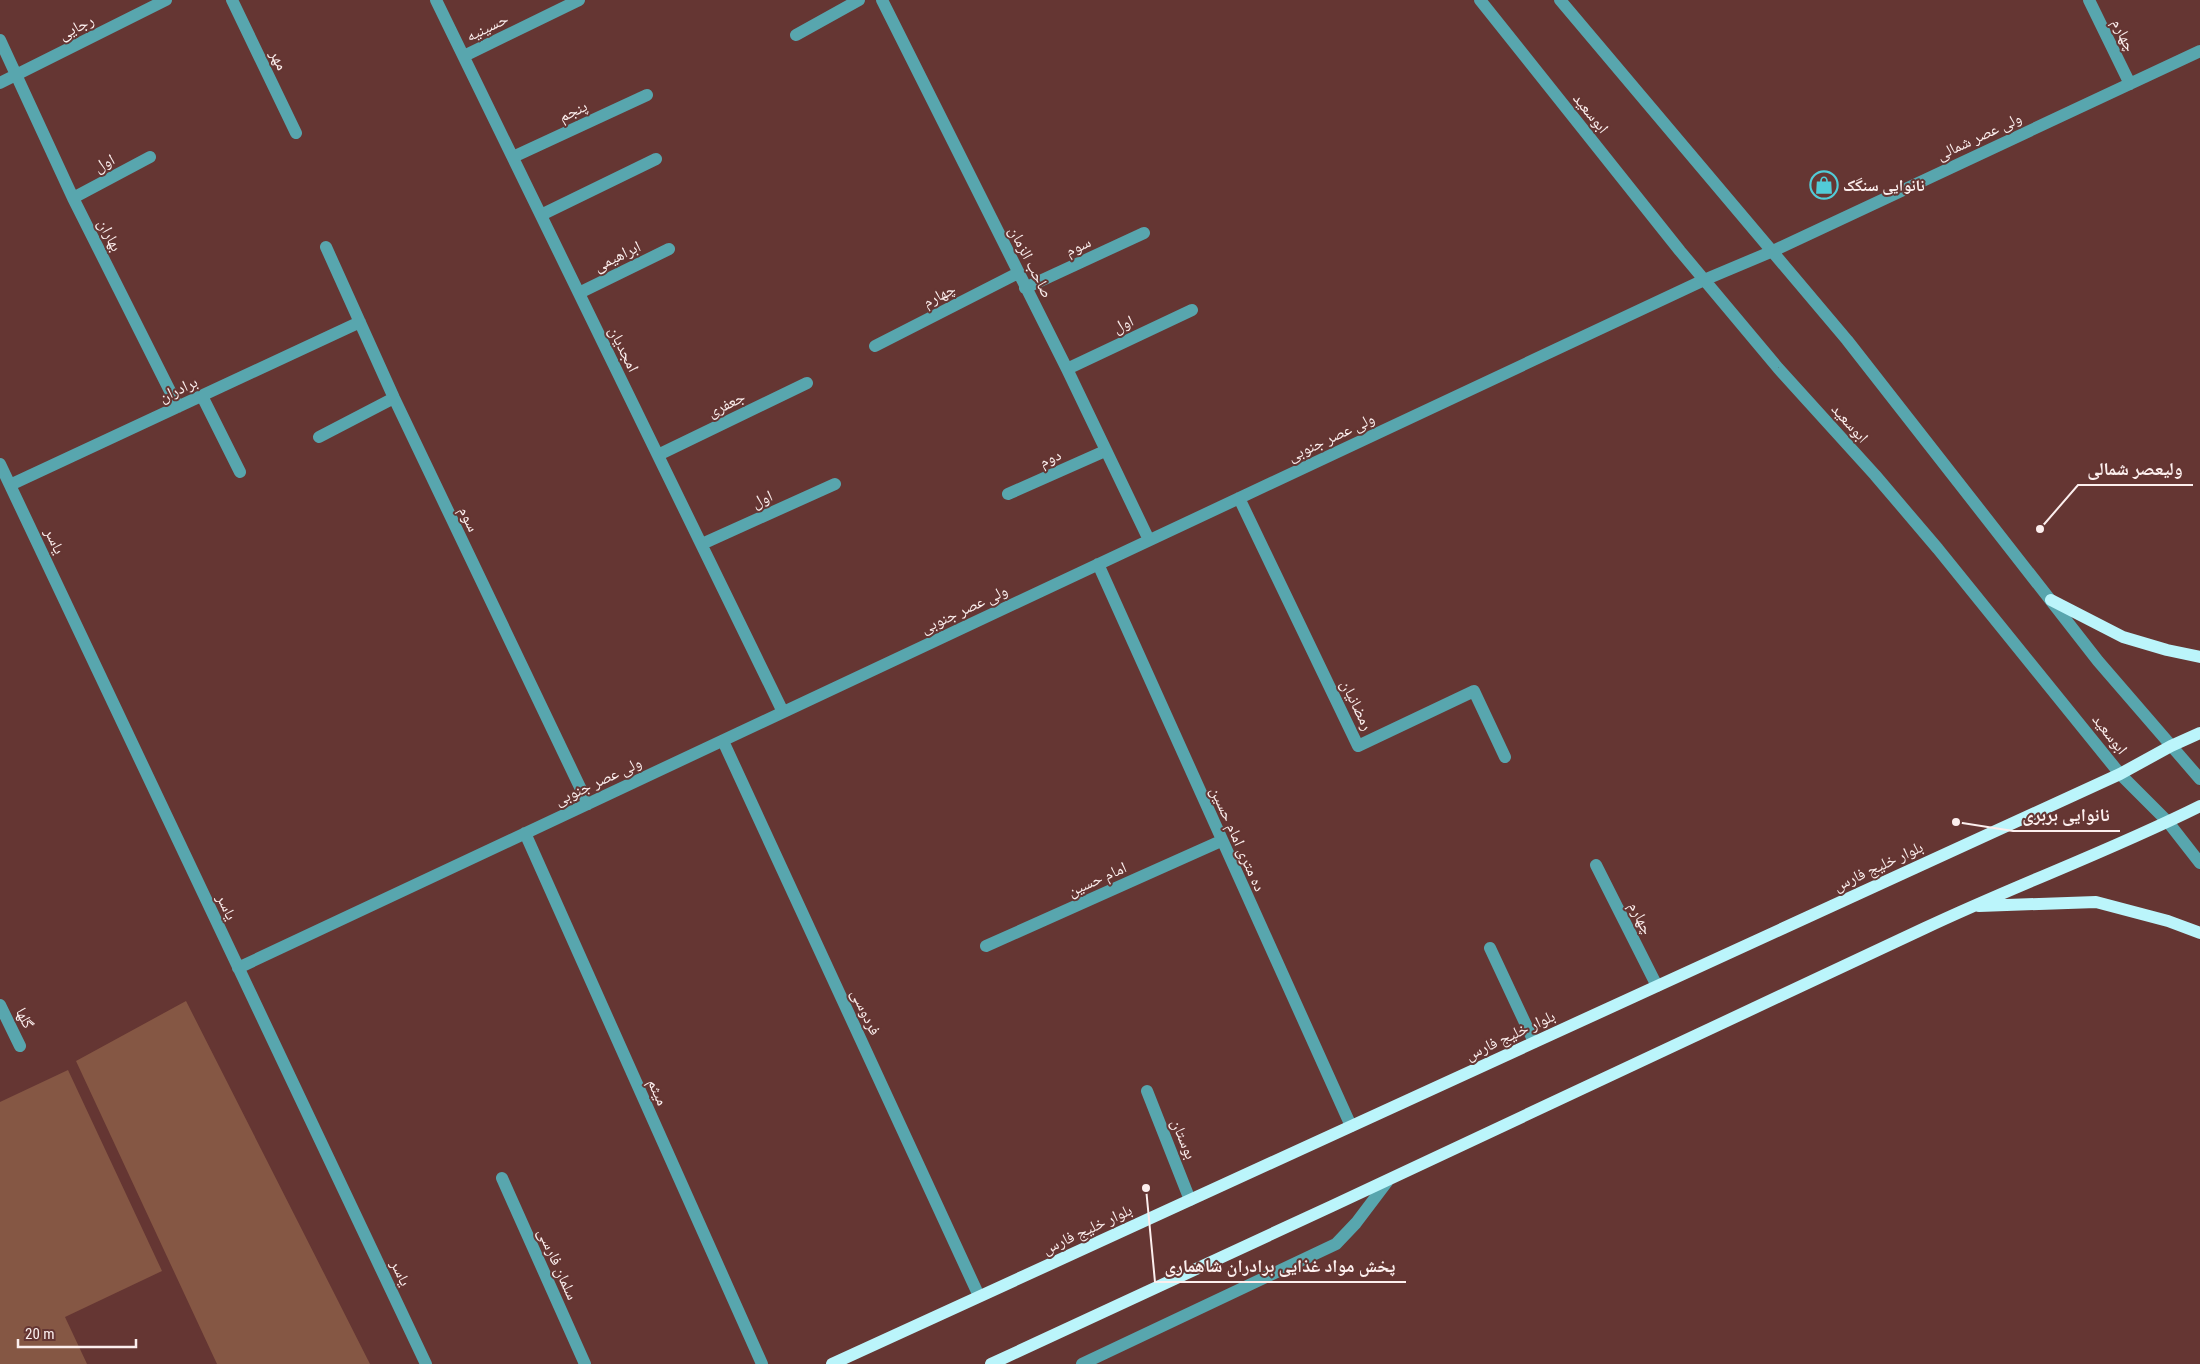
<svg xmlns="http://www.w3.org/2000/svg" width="2200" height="1364" font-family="'Roboto Condensed','Noto Naskh Arabic',sans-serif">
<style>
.building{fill:#855744}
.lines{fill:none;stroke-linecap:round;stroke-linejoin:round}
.minor{stroke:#58a6ae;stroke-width:12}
.major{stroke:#bbf5fb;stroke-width:12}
.labels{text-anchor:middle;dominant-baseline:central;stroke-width:4;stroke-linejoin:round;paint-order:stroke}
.street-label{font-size:16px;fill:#fcefee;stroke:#653633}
.poi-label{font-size:16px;font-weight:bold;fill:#fcefee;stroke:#653633;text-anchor:start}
.leader{fill:none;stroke:#fcefee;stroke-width:2}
.callout-dot{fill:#fcefee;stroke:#653633;stroke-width:2}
.callout-label{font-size:18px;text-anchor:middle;font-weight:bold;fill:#fcefee;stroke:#653633;stroke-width:4;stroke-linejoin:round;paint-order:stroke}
</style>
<rect width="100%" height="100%" fill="#653633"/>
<path class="building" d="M 186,1001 L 370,1364 L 217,1364 L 76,1061 Z
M 68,1070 L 162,1271 L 65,1317 L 87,1364 L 0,1364 L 0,1102 Z"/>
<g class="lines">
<path class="minor" d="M 232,0 L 296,133
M 436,0 L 783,712
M 882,0 L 1067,369 L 1149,540
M 1480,0 L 1680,251 L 1778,368 L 1875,475 L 1938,549 L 2120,774 L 2168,822 L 2200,863
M 1560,0 L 1847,340 L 2098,661 L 2200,779
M 2089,0 L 2130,84
M 796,35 L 859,0
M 0,40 L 73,198 L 178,407
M 464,56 L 579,0
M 0,83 L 166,0
M 513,157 L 647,95
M 73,198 L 150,157
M 541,215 L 656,159
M 326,247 L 394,398 L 588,804
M 1025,288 L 1144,233
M 579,293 L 669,249
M 875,346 L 1018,273
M 1067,369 L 1192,310
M 202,396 L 240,472
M 319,437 L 394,398
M 658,455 L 807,383
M 0,464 L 426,1364
M 10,485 L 360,322
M 1008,494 L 1105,451
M 1239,498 L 1358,746 L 1474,691 L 1505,757
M 702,544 L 835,484
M 1098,564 L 1351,1126
M 723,741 L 979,1296
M 525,833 L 762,1364
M 1596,865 L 1657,986
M 986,946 L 1221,841
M 1490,948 L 1534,1042
M 238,968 L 1704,280 L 1773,251 L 2200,51
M 0,1005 L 20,1046
M 1147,1091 L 1190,1200
M 502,1178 L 585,1364
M 1082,1364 L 1336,1244 L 1356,1223 L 1387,1182"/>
<path class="major" d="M 2051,600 L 2123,637 L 2167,650 L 2200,657
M 1979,906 L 2096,902 L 2168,921 L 2200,933
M 832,1364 L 2120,774 L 2171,746 L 2200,733
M 991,1364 C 1303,1220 1614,1075 1925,928 C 2016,885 2110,851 2200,806"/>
</g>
<defs>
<g id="shop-ring" transform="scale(1.4375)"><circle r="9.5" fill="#653633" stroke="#52cbd7" stroke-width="1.5"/><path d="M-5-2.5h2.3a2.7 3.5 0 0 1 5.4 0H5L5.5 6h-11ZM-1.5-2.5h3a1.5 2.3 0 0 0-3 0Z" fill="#52cbd7"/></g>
</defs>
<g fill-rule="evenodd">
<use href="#shop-ring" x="1824" y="185"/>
</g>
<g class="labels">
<g class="street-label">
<text transform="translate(76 27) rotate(-27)">رجایی</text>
<text transform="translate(487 27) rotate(-26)">حسینیه</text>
<text transform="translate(2124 35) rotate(64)">چهارم</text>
<text transform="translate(279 60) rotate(65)">مهر</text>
<text transform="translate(573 111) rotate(-25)">پنجم</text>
<text transform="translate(1591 113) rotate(51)">ابوسعید</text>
<text transform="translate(1979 136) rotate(-25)">ولی عصر شمالی</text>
<text transform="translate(104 163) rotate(-28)">اول</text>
<text transform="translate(110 235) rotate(63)">بهاران</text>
<text transform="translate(1078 246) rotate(-25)">سوم</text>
<text transform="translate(617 256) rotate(-26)">ابراهیمی</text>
<text transform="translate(1031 262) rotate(63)">صاحب الزمان</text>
<text transform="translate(939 295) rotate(-27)">چهارم</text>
<text transform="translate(1123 324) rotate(-25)">اول</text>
<text transform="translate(624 349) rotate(64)">امجدیان</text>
<text transform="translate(178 389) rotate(-25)">برادران</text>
<text transform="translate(726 404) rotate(-26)">جعفری</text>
<text transform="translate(1850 423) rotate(48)">ابوسعید</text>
<text transform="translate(1331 437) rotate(-25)">ولی عصر جنوبی</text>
<text transform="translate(1050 458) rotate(-24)">دوم</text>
<text transform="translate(762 499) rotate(-24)">اول</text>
<text transform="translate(469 519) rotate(64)">سوم</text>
<text transform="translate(55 541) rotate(65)">یاسر</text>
<text transform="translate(964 609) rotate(-25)">ولی عصر جنوبی</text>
<text transform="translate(1357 705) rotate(64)">رمضانیان</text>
<text transform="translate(2110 734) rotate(52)">ابوسعید</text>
<text transform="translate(598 781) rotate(-25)">ولی عصر جنوبی</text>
<text transform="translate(1238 839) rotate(66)">ده متری امام حسین</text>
<text transform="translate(1878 866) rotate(-25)">بلوار خلیج فارس</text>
<text transform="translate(1097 879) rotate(-24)">امام حسین</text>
<text transform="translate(227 907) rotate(65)">یاسر</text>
<text transform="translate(1641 918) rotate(63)">چهارم</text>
<text transform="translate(866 1012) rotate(65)">فردوسی</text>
<text transform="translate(25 1018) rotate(64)">گلها</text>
<text transform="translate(1510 1035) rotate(-25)">بلوار خلیج فارس</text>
<text transform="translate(658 1092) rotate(66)">میثم</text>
<text transform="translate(1184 1139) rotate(68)">بوستان</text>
<text transform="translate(1087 1229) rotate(-25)">بلوار خلیج فارس</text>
<text transform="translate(558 1264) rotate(66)">سلمان فارسی</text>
<text transform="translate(401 1273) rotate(65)">یاسر</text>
</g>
<g class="poi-label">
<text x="1843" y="185">نانوایی سنگک</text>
</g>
</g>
<path class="leader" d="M2040 529L2078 485H2193M1956 822L2013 831H2120M1146 1188L1155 1282H1406"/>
<g class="callout-dot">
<circle cx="2040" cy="529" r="5"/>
<circle cx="1956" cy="822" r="5"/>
<circle cx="1146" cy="1188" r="5"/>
</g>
<g class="callout-label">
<text x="2135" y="475">ولیعصر شمالی</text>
<text x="2066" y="821">نانوایی بربری</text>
<text x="1280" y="1272">پخش مواد غذایی برادران شاهماری</text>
</g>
<path d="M18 1339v8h118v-8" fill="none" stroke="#fcefee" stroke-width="2.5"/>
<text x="25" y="1339" font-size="15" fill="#fcefee" stroke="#653633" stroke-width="4" paint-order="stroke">20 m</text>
</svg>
